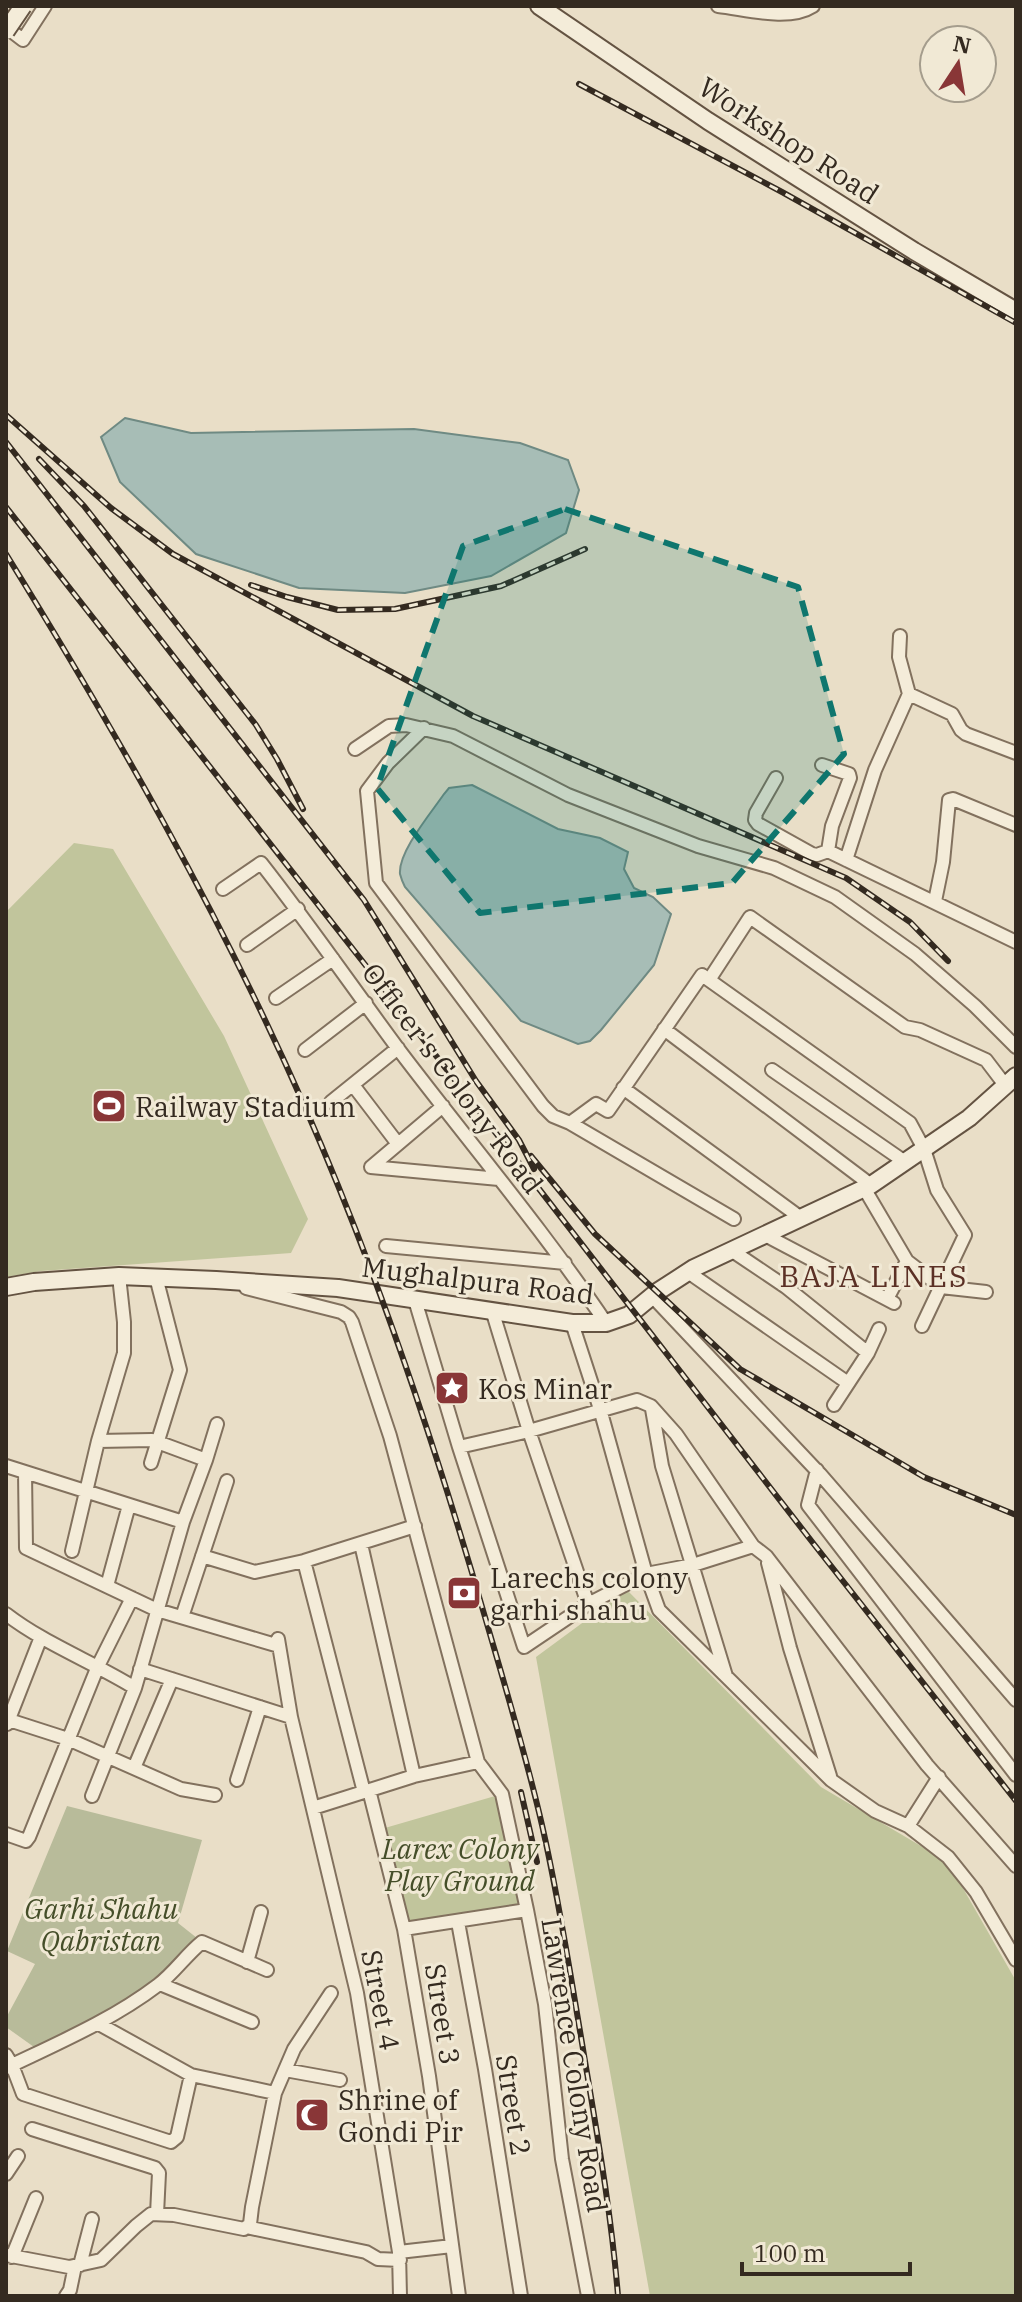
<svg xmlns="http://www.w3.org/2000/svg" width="1022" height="2302" font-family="'IBM Plex Serif',serif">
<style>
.green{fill:#c1c59c}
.cemetery{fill:#b8bb9a}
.water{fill:#a7bdb6;stroke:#6f8a83;stroke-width:2}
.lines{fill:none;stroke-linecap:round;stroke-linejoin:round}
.minor-casing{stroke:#82715e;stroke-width:16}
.secondary-casing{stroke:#645342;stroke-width:20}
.minor{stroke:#f4ecd9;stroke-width:12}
.secondary{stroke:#f4ecd9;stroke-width:16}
.rail-casing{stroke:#342a20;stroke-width:6}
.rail{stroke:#f1e9d5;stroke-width:3;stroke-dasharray:9;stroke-linecap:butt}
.secondary-bridge-casing{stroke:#645342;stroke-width:20;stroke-linecap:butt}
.secondary-bridge{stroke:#f4ecd9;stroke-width:16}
.marked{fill:#0f766e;fill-opacity:0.2;stroke:#0f766e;stroke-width:6;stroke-dasharray:16 10;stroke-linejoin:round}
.labels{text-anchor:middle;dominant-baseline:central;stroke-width:6;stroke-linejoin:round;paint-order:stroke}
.street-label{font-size:28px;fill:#342a20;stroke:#f1e9d5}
.poi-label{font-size:28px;fill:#342a20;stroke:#f1e9d5;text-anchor:start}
.park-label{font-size:28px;font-style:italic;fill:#454e29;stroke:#f1e9d5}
.neighbourhood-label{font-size:30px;letter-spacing:2px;fill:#5b3025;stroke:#f1e9d5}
</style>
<rect width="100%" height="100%" fill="#e9dec7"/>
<path class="green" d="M 74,843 L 113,849 L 224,1036 L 308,1219 L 291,1253 L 41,1271 L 6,1277 L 6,912 Z
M 627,1590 L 821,1787 L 948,1862 L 1016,1981 L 1016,2296 L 650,2296 L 536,1657 Z
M 502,1794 L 527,1910 L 404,1929 L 378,1830 Z"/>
<path class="cemetery" d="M 67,1806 L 202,1840 L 178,1923 L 202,1942 L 160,1984 L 41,2052 L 6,2027 L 6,2018 L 35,1964 L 7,1951 Z"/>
<path class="water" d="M 125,418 L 191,433 L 414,429 L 520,443 L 568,460 L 579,490 L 566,533 L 491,576 L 405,593 L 299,588 L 196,554 L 120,482 L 101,437 Z
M 472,785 L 558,829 L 600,838 L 628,852 L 624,869 L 634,888 L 653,897 L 671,914 L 654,965 L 601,1030 L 590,1041 L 578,1044 L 521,1021 L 405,887 C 403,883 401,878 400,874 C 398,852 431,813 444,794 L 449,788 Z"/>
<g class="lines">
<g class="minor-casing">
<path id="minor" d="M 718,6 C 746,9 788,22 813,6
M 6,27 L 23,40 L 45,6
M 909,694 L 952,714 L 961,730 L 966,734 L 1016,753
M 424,728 L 388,763 L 367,791 L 376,883 L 543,1106 L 553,1116 L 570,1123 L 596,1104 L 608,1111 L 702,975 L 910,1123 L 924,1149 L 937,1190 L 965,1235 L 922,1326
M 355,749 L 389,726 L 406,725 L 453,736 L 568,795 L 698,846 L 774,868 L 835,897 L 915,954 L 975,1006 L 1016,1047
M 822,765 L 849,774 L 850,778 L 832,826 L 828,851 L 1016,942
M 776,778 L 756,813 L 755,820 L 758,824 L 812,854 L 817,855 L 828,851
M 846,860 L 875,770 L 909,694 L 899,657 L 900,636
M 223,889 L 261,863 C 309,924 353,988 399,1050 C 468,1141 542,1228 606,1323
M 935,901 L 943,862 L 949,800 L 953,799 L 1016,825
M 247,945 L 298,909
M 709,980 L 750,917 L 905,1027 L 920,1030 L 986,1060 L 1005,1085
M 276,998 L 333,959
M 664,1029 L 871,1185
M 305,1050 L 366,1003
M 772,1070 L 905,1162
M 353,1085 L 398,1144
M 623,1088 L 801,1218
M 331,1102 L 398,1048
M 570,1123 L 734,1219
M 371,1167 L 499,1179
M 371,1167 L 443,1106
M 864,1188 L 907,1261 L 887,1299
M 765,1235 L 894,1303
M 386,1246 L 565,1263
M 731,1250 L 786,1287 L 868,1353
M 907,1261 L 941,1287 L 986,1292
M 688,1272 L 848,1383
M 246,1288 L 341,1312 L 349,1317 L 352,1322 L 390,1436 L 478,1762 L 502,1794 L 527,1910 L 545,2004 L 562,2159 L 588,2296
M 652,1296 L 820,1474 L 1016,1700
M 415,1300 L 459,1447 L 524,1647 L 588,1604 L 646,1574 L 693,1565 L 753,1546
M 492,1310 L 529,1431 L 588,1604
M 572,1323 L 600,1409 L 646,1574 L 659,1610 L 831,1780 L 875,1811 L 908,1826 L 948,1857 L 976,1892 L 1016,1960
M 834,1405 L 868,1353 L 879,1329
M 652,1409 L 662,1466 L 726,1676
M 98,1441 L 152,1440 L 206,1460 L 217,1424
M 459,1447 L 529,1431 L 637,1400 L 651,1406 L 676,1434 L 753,1546 L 766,1556 L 927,1765 L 1016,1866
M 151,1463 L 180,1370 L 156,1277
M 6,1466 L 183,1522
M 817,1470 L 808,1505 L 1016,1775
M 25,1472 L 26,1548 L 157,1610 L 279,1646
M 361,1544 L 414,1776
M 72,1551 L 98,1441 L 124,1353 L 124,1322 L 119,1276
M 202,1556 L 255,1572 L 304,1561 L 415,1526
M 304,1561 L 364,1792
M 768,1563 L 790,1648 L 830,1776
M 107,1586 L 129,1505
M 6,1614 C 45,1644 93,1662 135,1688
M 182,1617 L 227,1481
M 278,1639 L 291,1717 L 357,1993 L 399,2252 L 400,2296
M 140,1669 L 291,1717
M 9,1720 L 68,1739 L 181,1789 L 215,1795
M 7,1724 L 41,1637
M 134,1768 L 172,1679
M 237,1780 L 260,1707
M 369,1790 L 404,1929 L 429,2076 L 459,2296
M 92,1796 L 135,1688 L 183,1522 L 206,1460
M 313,1808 L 414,1776 L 478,1762
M 908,1826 L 939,1777
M 6,1834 L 26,1841 L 29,1837 L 98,1666 L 132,1598
M 458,1922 L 485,2069 L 521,2296
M 404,1929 L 527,1910
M 247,1962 L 261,1912
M 160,1984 L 252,2022
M 6,2055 L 12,2065 L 23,2094 L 171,2142 L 177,2137 L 191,2075
M 6,2068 C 58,2043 112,2020 158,1985 C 174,1973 186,1955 202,1942 L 267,1970
M 285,2070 L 340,2080
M 275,2093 L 294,2049 L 331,1993
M 32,2129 L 155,2168 L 159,2173 L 157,2214
M 6,2174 L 18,2156
M 246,2227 L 366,2252 L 378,2259 L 400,2260
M 399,2252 L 452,2246
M 6,2255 L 69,2267 L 101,2260 L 136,2226 L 151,2214 L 174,2215 L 244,2229 L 250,2224 L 252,2207 L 275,2093 L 191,2075 L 99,2024
M 12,2257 L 36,2198
M 80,2265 L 92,2219
M 66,2296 L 70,2290 L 75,2266"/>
</g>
<g class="secondary-casing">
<path id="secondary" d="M 539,6 L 708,121 L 914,251 L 1016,311
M 6,1287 L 34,1282 L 119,1276 L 216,1280 L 338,1288 L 572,1323 L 606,1323 L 629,1315 L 657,1292 L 694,1268 L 871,1185 L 969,1118 L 1016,1076"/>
</g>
<use href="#minor" class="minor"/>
<use href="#secondary" class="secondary"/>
<g class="rail-casing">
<path id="rail" d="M 579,84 L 782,192 L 1016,323
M 6,415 L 111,508 L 173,554 L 473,716 L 846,878 L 910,922 L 948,961
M 6,442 L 364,900 L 476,1081 L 519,1140 L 534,1169
M 39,459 L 84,506 L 256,725 L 277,759 L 303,809
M 6,507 L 396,1004 L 813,1543 L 1016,1801
M 6,554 C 116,732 220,914 304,1105 C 377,1271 435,1444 485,1617 C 505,1686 526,1755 542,1825 C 558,1895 569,1966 581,2037 C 595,2122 611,2209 618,2296
M 251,585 L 287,597 L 338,610 L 395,609 L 501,586 L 585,549
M 531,1156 L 595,1234 L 740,1369 L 924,1477 L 1016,1515
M 521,1792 L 537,1862"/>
</g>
<use href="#rail" class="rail"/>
<g class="secondary-bridge-casing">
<path id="secondary-bridge" d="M 6,31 L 23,6"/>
</g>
<use href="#secondary-bridge" class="secondary-bridge"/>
</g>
<path class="marked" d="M 565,509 L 798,587 L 844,754 L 732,883 L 480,913 L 377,788 L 463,546 Z"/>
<defs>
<g id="stadium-square" transform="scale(1.8)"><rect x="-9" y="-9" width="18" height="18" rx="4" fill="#893637" stroke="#f1e9d5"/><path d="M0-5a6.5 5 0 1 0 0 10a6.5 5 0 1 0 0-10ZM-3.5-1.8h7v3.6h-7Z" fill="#fff"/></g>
<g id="sight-square" transform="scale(1.8)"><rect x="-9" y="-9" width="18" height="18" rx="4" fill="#893637" stroke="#f1e9d5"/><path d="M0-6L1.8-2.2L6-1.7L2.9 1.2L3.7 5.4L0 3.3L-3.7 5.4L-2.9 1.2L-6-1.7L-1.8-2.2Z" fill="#fff"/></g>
<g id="bank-square" transform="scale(1.8)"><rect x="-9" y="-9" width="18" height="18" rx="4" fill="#893637" stroke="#f1e9d5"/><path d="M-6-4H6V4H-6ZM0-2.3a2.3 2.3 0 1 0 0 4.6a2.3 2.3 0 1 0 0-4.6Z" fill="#fff"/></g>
<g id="mosque-square" transform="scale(1.8)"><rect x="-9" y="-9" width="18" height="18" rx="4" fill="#893637" stroke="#f1e9d5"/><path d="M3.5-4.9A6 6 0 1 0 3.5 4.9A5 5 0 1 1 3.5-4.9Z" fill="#fff"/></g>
</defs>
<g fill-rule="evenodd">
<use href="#stadium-square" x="109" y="1106"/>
<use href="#sight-square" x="452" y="1388"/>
<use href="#bank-square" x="464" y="1593"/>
<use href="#mosque-square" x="312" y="2115"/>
</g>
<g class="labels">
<g class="street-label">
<text transform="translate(789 140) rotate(33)">Workshop Road</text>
<text transform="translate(453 1078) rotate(53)">Officer's Colony Road</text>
<text transform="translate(478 1280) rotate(7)">Mughalpura Road</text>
<text transform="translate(381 2000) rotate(79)">Street 4</text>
<text transform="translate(443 2014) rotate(81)">Street 3</text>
<text transform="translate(575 2065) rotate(81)">Lawrence Colony Road</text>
<text transform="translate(514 2105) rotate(81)">Street 2</text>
</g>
<g class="poi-label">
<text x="135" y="1106">Railway Stadium</text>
<text x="478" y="1388">Kos Minar</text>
<text x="490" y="1577">Larechs colony<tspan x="490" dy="32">garhi shahu</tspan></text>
<text x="338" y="2099">Shrine of<tspan x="338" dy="32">Gondi Pir</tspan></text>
</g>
<g class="park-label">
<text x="460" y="1848">Larex Colony<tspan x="460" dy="32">Play Ground</tspan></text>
<text x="101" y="1908">Garhi Shahu<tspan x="101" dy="32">Qabristan</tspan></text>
</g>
<g class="neighbourhood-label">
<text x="874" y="1275">BAJA LINES</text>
</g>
</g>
<rect width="1022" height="2302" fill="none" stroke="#342a20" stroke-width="16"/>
<g transform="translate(958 64) rotate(12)"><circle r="38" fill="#f1e9d5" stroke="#a59d8d" stroke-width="2"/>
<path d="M0-6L14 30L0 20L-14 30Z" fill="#893637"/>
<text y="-12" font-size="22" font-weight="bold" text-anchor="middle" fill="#342a20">N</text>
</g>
<path d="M742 2262v12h168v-12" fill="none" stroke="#342a20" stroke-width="4"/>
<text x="754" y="2262" font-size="24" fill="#342a20" stroke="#f1e9d5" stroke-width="6" paint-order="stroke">100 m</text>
</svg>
